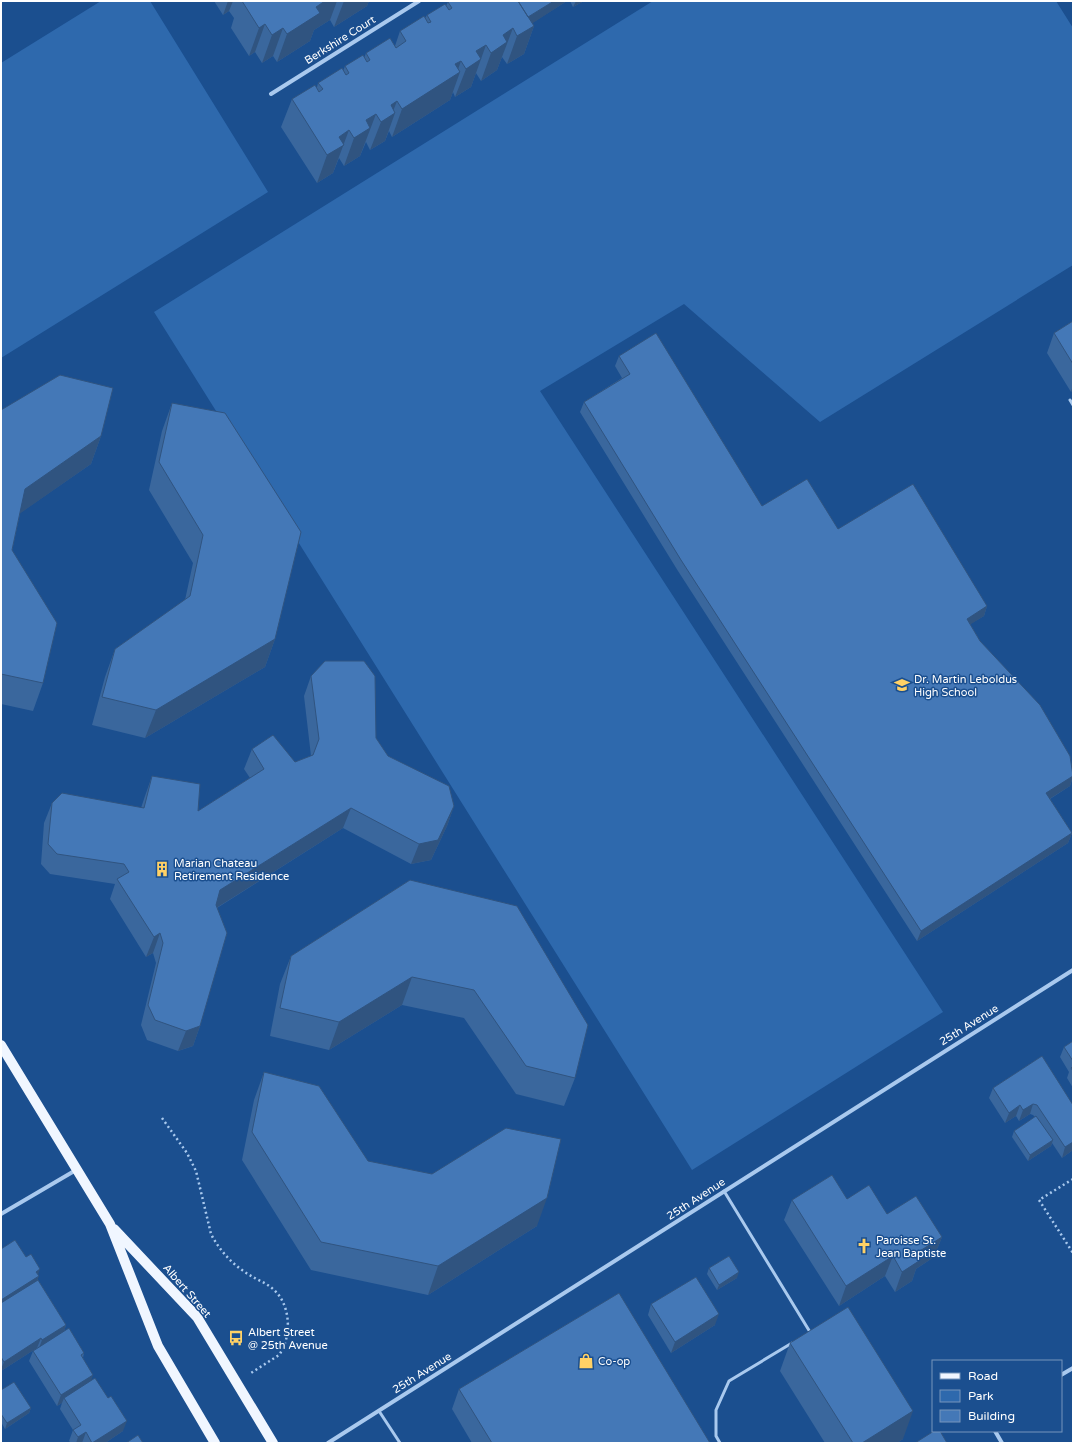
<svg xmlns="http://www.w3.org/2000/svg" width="1074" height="1444" font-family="'Varela Round',sans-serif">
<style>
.green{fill:#2e69ad}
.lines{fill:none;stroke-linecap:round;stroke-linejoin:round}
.path{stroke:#a9c9ee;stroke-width:2.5;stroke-dasharray:2 3;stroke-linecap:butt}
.service{stroke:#a9c9ee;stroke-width:3}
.minor{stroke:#a9c9ee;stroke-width:4}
.primary{stroke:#f0f6ff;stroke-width:10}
.wall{fill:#3a679d}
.shaded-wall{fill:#305480}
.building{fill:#4478b7;stroke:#305480}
.labels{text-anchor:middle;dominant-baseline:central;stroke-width:3;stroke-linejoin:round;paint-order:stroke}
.street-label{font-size:11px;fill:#fff;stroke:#1b4f8f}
.poi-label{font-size:11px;fill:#fff;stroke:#1b4f8f;text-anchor:start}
</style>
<rect width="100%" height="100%" fill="#1b4f8f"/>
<path class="green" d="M 101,1 L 150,1 L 268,192 L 1,358 L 1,63 Z
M 653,1 L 1056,1 L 1073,28 L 1073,265 L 820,422 L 684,304 L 540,391 L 943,1012 L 692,1170 L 154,312 Z"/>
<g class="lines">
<path class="path" d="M 162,1118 L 187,1153 L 196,1171 L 211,1234 C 220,1252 236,1268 253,1277 C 260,1281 268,1284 274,1290 C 291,1305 292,1337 279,1355 L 251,1373
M 1073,1179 L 1039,1200 L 1073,1253"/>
<path class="service" d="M 1070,400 L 1073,405
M 724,1191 L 810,1332 L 809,1333
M 379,1411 L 400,1443
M 720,1443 L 716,1436 L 716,1410 L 729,1381 L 792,1343"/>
<path class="minor" d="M 271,94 L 419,1
M 1,1214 L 76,1170
M 1061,1375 L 1073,1368
M 995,1431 L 1002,1443
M 328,1443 L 1073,970"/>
<path class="primary" d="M 1,1045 L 110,1224 L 158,1346 L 215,1443
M 114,1229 L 197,1317 L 273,1443"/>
</g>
<path class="wall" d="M 214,1 L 369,1 L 367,6 L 334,27 L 330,20 L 314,30 L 310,41 L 277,62 L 273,56 L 262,63 L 255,52 L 249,56 L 231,28 L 234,18 L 229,11 L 223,15 Z
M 567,1 L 532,23 L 534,26 L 524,54 L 507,64 L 502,57 L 497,70 L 481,81 L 476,73 L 471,87 L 455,97 L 453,92 L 450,100 L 392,137 L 389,131 L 385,141 L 370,150 L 366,142 L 360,156 L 344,166 L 339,158 L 333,173 L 317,183 L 281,127 L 292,99 L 317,87 L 318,83 L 343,71 L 345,66 L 364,58 L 366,53 L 395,46 L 400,31 L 425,18 L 427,15 L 446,6 L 448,2 Z
M 570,1 L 584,1 L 573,7 Z
M 1073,321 L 1073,390 L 1071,392 L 1047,353 L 1054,333 Z
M 619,356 L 762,506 L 838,529 L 987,606 L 984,616 L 970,624 L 980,641 L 1073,773 L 1073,777 L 1070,786 L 1050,799 L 1072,833 L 1068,843 L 917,941 L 678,571 L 580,412 L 584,402 L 622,378 L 615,366 Z
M 172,403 L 275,639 L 265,667 L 145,738 L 92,725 L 105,677 L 115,649 L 185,600 L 193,563 L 149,490 L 162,431 Z
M 1,410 L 101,436 L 91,464 L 20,513 L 12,550 L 43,683 L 33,711 L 1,704 Z
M 311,676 L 376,738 L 388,756 L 454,806 L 447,826 L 431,860 L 411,864 L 343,828 L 217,908 L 200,1026 L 193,1046 L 178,1051 L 147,1040 L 141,1025 L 156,963 L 153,953 L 146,957 L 110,899 L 115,884 L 50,874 L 41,864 L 44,823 L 52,803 L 141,808 L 145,796 L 152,776 L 198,811 L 250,778 L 244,769 L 252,749 L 295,762 L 311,756 L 304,696 Z
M 410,880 L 575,1078 L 564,1106 L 516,1094 L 464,1018 L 402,1005 L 329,1050 L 270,1036 L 280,984 L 291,956 Z
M 1073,1041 L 1073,1088 L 1067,1078 L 1069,1072 L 1060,1057 L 1064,1047 Z
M 1042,1056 L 1073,1150 L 1062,1158 L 1052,1143 L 1051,1146 L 1028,1161 L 1012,1137 L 1014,1131 L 1035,1117 L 1033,1115 L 1030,1114 L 1019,1121 L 1016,1116 L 1005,1123 L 989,1098 L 993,1088 Z
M 264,1072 L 368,1161 L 537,1226 L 428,1295 L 311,1270 L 242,1160 L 254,1100 Z
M 847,1199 L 887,1214 L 942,1237 L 934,1257 L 916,1269 L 912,1281 L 895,1292 L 885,1276 L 839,1306 L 784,1220 L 792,1200 Z
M 1,1249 L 26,1257 L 38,1275 L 38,1280 L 66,1325 L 64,1331 L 84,1353 L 83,1358 L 91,1381 L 123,1431 L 105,1443 L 70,1443 L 71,1443 L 69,1441 L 73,1430 L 60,1409 L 62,1403 L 57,1406 L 29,1361 L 33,1351 L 37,1348 L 1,1371 Z
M 709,1268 L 737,1278 L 717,1290 L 707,1274 Z
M 651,1304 L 715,1325 L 671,1353 L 648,1315 Z
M 790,1343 L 903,1439 L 897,1443 L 825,1443 L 780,1371 Z
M 459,1389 L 710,1443 L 472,1443 L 452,1409 Z
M 1,1390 L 31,1408 L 29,1413 L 5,1429 L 1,1422 Z"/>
<path class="shaded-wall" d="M 228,1 L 233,1 L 229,11 L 223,15 Z
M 325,1 L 337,1 L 330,20 L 314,30 L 310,41 L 277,62 L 287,34 L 316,7 Z
M 344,1 L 369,1 L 367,6 L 334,27 Z
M 554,1 L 567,1 L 519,32 L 522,21 Z
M 576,1 L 584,1 L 573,7 Z
M 265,24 L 255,52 L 249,56 L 259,28 Z
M 534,26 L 524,54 L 507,64 L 517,36 Z
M 283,28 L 273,56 L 262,63 L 272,35 Z
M 513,28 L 497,70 L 481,81 L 491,53 L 503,35 Z
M 486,45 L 471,87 L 455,97 L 466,69 L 476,51 Z
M 461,61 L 456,75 L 460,72 L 450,100 L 392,137 L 402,109 L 455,64 Z
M 397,101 L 392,114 L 395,113 L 385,141 L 370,150 L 381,122 L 391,105 Z
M 376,114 L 360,156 L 344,166 L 354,138 L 366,120 Z
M 349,130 L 333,173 L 317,183 L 327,155 L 339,137 Z
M 1073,385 L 1073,390 L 1071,392 Z
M 101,436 L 91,464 L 15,517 L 25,489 Z
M 987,606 L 984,616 L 963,629 L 967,619 Z
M 275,639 L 265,667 L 145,738 L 156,710 Z
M 1073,776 L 1070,786 L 1043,803 L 1046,793 Z
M 454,806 L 447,826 L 431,860 L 411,864 L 419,844 Z
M 351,808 L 343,828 L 213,910 L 220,890 Z
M 1072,833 L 1068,843 L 917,941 L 921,931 Z
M 160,933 L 153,953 L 146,957 L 154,937 Z
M 412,977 L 402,1005 L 329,1050 L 339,1022 Z
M 200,1026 L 193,1046 L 178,1051 L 186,1031 Z
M 1033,1104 L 1030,1114 L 1019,1121 L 1023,1110 Z
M 1020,1105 L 1016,1116 L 1005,1123 L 1009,1113 Z
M 1053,1140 L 1051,1146 L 1028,1161 L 1030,1155 Z
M 1073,1142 L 1073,1150 L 1062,1158 L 1065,1147 Z
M 547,1198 L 537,1226 L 428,1295 L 438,1266 Z
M 942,1237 L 934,1257 L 916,1269 L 912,1281 L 895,1292 L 902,1272 L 915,1254 Z
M 893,1256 L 885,1276 L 839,1306 L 846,1286 Z
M 40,1269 L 37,1278 L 39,1276 L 35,1287 L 1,1308 L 1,1300 Z
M 739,1272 L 737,1278 L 717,1290 L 719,1285 Z
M 719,1314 L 715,1325 L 671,1353 L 675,1342 Z
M 66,1325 L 63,1336 L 38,1351 L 42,1340 Z
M 41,1338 L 37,1348 L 1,1371 L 1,1369 L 4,1362 Z
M 93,1375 L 90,1385 L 64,1398 L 62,1403 L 57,1406 L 61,1395 Z
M 31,1408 L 29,1413 L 5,1429 L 7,1423 Z
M 913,1411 L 903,1439 L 897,1443 L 862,1443 Z
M 127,1421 L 123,1431 L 105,1443 L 92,1443 Z
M 86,1432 L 82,1443 L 76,1443 L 78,1437 Z"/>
<path class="building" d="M 242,1 L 325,1 L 316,7 L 320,13 L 287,34 L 283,28 L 272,35 L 265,24 L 259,28 Z
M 449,1 L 518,1 L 534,26 L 517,36 L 513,28 L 503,35 L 507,42 L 491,53 L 486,45 L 476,51 L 481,59 L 466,69 L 461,61 L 455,64 L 460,72 L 402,109 L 397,101 L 391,105 L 395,113 L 381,122 L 376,114 L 366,120 L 370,128 L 354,138 L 349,130 L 339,137 L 344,145 L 327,155 L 292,99 L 315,85 L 319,92 L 323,89 L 318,83 L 342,68 L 346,75 L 349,73 L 345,66 L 363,55 L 367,62 L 370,60 L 366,53 L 390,38 L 396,48 L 406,41 L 400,31 L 424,16 L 428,23 L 431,22 L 427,15 L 445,4 L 449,10 L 452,8 L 448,2 Z
M 518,1 L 554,1 L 528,17 Z
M 1073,321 L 1073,364 L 1054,333 Z
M 656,333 L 762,506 L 807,479 L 838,529 L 913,484 L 987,606 L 967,619 L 980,641 L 1040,705 L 1070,756 L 1073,776 L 1046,793 L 1072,833 L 921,931 L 681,560 L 584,402 L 630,374 L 619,356 Z
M 60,375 L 113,388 L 101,436 L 25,489 L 12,550 L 57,623 L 43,683 L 1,674 L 1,410 Z
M 172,403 L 225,413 L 301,532 L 275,639 L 156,710 L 102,697 L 115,649 L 190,596 L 203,535 L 159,462 Z
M 325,661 L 364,661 L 375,676 L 376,738 L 388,756 L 449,786 L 454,806 L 438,840 L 419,844 L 351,808 L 220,890 L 216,905 L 227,933 L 200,1026 L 186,1031 L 155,1020 L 148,1005 L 163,943 L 160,933 L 154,937 L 117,879 L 129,872 L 124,864 L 57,854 L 48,844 L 52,803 L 62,793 L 144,808 L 152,776 L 200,784 L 198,811 L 264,769 L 252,749 L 273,735 L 295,762 L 313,755 L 319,739 L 311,676 Z
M 410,880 L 517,906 L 588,1025 L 575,1078 L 526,1066 L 474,990 L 412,977 L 339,1022 L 280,1008 L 291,956 Z
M 1073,1041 L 1073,1061 L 1064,1047 Z
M 1042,1056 L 1073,1105 L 1073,1142 L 1065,1147 L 1037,1105 L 1033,1104 L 1023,1110 L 1020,1105 L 1009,1113 L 993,1088 Z
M 1073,1066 L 1073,1071 L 1071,1068 Z
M 264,1072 L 319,1086 L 368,1161 L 432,1174 L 506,1128 L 561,1139 L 547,1198 L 438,1266 L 321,1242 L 252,1132 Z
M 1036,1116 L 1053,1140 L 1030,1155 L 1014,1131 Z
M 832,1175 L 847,1199 L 869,1185 L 887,1214 L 916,1196 L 942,1237 L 915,1254 L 919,1261 L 902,1272 L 893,1256 L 846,1286 L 792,1200 Z
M 15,1240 L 26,1257 L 31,1254 L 40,1269 L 36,1272 L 39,1276 L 1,1300 L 1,1249 Z
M 729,1256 L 739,1272 L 719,1285 L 709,1268 Z
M 696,1277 L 719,1314 L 675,1342 L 651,1304 Z
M 38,1280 L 66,1325 L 42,1340 L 41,1338 L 4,1362 L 1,1357 L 1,1303 Z
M 619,1293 L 710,1443 L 492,1443 L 459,1389 Z
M 848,1307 L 913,1411 L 862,1443 L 853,1443 L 790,1343 Z
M 69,1328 L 84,1353 L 81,1355 L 93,1375 L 61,1395 L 33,1351 Z
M 95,1378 L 108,1398 L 111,1396 L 127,1421 L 92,1443 L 86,1432 L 78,1437 L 73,1430 L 81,1425 L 64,1398 Z
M 14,1382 L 31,1408 L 7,1423 L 1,1414 L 1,1390 Z
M 934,1431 L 940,1431 L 947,1443 L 915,1443 Z
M 138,1435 L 143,1443 L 126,1443 Z"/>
<defs>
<g id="school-bare" transform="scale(1.2)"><path d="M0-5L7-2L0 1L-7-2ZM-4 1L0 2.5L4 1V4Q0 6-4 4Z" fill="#ffd166" stroke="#1b4f8f" stroke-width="2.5" paint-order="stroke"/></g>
<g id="building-bare" transform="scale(1.2)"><path d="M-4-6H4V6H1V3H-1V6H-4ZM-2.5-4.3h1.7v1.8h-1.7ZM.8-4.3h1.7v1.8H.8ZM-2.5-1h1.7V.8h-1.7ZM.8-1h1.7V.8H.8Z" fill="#ffd166" stroke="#1b4f8f" stroke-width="2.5" paint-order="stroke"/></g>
<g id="church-bare" transform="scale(1.2)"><path d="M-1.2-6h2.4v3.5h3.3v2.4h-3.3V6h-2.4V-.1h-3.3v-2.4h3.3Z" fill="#ffd166" stroke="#1b4f8f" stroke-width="2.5" paint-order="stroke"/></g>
<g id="bus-bare" transform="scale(1.2)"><path d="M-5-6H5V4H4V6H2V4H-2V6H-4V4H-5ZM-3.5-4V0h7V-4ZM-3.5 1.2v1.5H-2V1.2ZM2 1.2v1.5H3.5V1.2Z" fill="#ffd166" stroke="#1b4f8f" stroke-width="2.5" paint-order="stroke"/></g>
<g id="shop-bare" transform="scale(1.2)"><path d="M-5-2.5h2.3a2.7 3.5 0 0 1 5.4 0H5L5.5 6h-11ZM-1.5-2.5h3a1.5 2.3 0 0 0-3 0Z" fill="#ffd166" stroke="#1b4f8f" stroke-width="2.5" paint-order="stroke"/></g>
</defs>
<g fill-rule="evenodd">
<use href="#school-bare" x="902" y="685"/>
<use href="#building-bare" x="162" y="869"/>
<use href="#church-bare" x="864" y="1246"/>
<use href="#bus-bare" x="236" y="1338"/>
<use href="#shop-bare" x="586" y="1361"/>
</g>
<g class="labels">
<g class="street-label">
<text transform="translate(340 40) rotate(-32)">Berkshire Court</text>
<text transform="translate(969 1025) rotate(-32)">25th Avenue</text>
<text transform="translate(696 1199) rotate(-33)">25th Avenue</text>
<text transform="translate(187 1291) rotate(49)">Albert Street</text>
<text transform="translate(422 1373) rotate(-32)">25th Avenue</text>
</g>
<g class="poi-label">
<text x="914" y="679">Dr. Martin Leboldus<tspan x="914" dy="13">High School</tspan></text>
<text x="174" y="863">Marian Chateau<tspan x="174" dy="13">Retirement Residence</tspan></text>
<text x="876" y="1240">Paroisse St.<tspan x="876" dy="13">Jean Baptiste</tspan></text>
<text x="248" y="1332">Albert Street<tspan x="248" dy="13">@ 25th Avenue</tspan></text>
<text x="598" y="1361">Co-op</text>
</g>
</g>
<rect width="1074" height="1444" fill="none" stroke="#ffffff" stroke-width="4"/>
<rect x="932" y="1360" width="130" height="72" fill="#1b4f8f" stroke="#7695bc"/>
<rect x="940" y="1373" width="20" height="6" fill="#f0f6ff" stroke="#7695bc"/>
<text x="968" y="1380" font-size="12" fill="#ffffff">Road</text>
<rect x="940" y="1390" width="20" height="12" fill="#2e69ad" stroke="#7695bc"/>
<text x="968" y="1400" font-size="12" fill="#ffffff">Park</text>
<rect x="940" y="1410" width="20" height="12" fill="#4478b7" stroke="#7695bc"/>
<text x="968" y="1420" font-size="12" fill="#ffffff">Building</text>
</svg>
